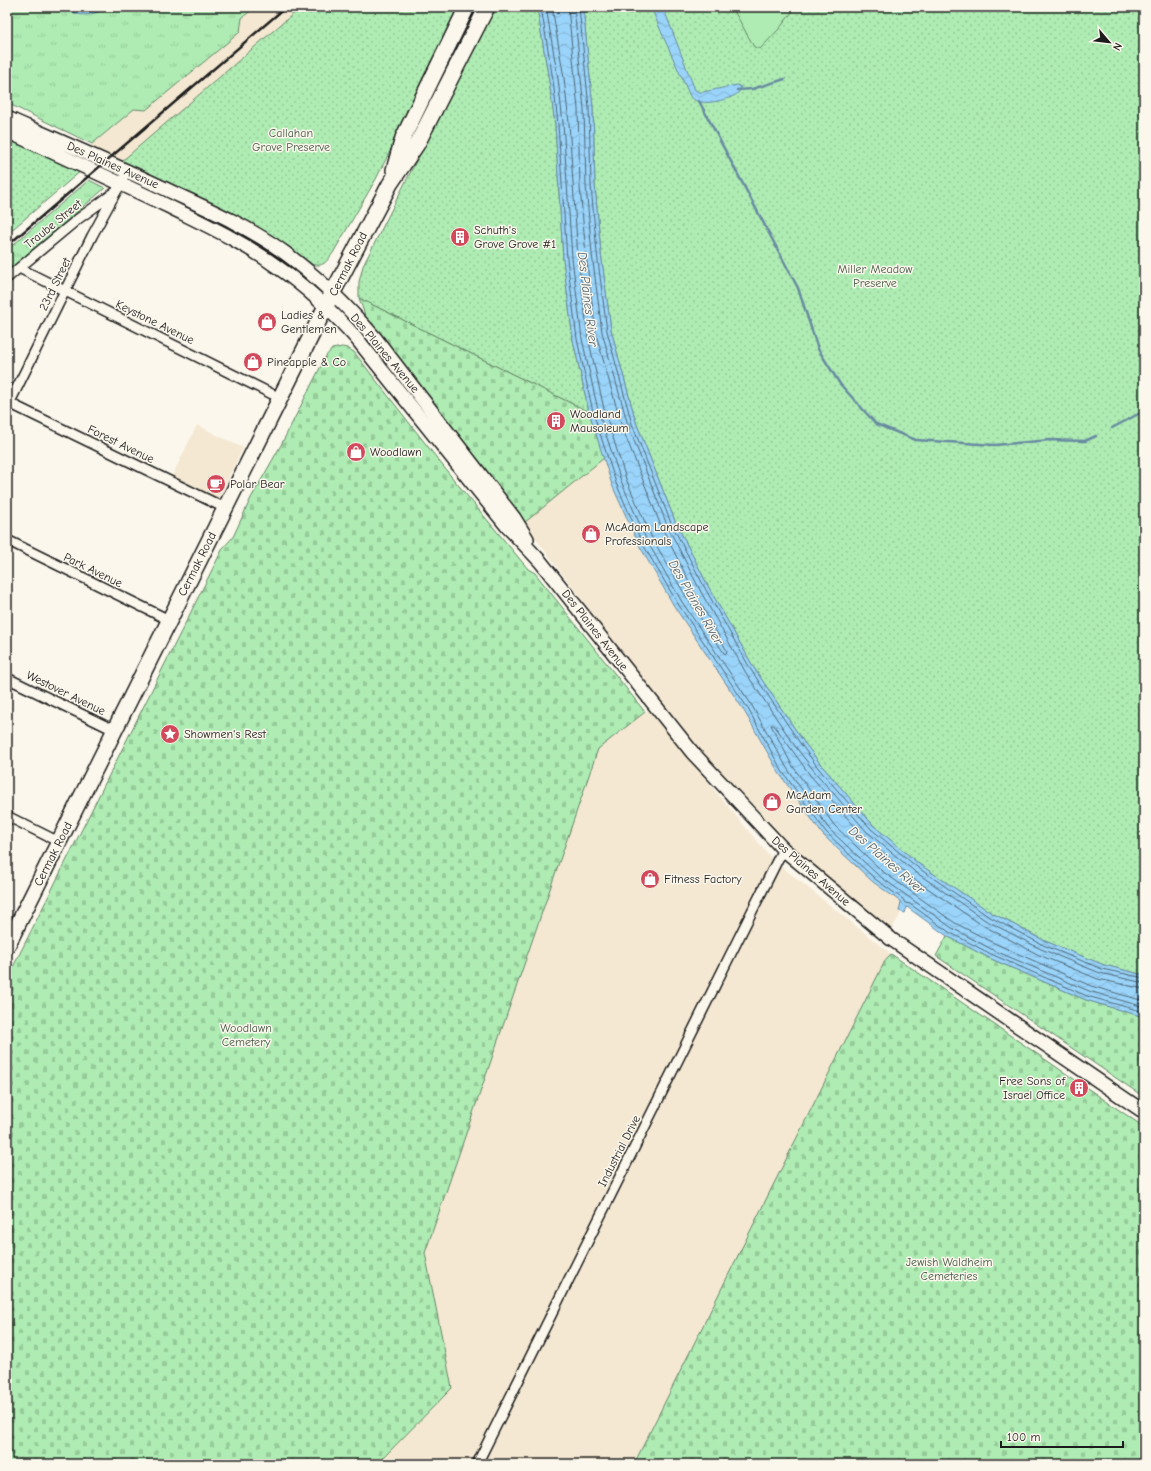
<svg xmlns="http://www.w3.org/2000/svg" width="1151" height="1471" font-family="'Comic Neue',sans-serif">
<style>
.built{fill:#f4e8d2}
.grass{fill:url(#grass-tufts);stroke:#658468}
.cemetery{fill:url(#cemetery-stones);stroke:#658468}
.park{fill:url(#park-dots);stroke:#658468}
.pitch{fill:#aeecb3;stroke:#658468}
.water{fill:url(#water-waves);stroke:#688aa1}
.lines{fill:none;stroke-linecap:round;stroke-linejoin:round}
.shore{stroke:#4e6675;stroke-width:1}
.stream{stroke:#688aa1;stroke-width:2.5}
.street-casing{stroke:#1c1c1c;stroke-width:12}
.secondary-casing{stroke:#1c1c1c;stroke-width:16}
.primary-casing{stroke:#1c1c1c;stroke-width:18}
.street{stroke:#fbf7ec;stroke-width:9}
.secondary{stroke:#fbf7ec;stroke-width:13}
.primary{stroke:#fbf7ec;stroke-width:15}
.rail{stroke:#1c1c1c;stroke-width:2.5}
.labels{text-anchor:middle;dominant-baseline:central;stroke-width:3;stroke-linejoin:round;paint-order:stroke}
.park-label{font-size:12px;fill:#485a49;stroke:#fbf7ec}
.street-label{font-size:12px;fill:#1c1c1c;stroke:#fbf7ec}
.poi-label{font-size:12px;fill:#1c1c1c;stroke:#fbf7ec;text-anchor:start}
.water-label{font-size:13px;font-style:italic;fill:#485c6a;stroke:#fbf7ec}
</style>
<defs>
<pattern id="grass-tufts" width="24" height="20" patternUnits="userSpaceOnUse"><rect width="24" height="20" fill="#aeecb3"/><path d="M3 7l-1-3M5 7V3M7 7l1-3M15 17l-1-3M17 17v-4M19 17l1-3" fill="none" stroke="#95ca99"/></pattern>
<pattern id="cemetery-stones" width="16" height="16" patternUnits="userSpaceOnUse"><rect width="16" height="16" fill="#aeecb3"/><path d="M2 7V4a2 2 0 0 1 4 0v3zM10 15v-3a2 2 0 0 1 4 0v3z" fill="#95ca99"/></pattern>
<pattern id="park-dots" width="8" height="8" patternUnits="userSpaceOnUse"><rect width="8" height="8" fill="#aeecb3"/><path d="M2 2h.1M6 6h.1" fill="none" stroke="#95ca99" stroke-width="1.8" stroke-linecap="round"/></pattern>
<pattern id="water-waves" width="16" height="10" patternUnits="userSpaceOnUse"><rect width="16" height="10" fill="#9ad4fa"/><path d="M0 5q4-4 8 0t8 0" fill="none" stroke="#84b5d6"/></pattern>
</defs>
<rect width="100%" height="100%" fill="#fbf7ec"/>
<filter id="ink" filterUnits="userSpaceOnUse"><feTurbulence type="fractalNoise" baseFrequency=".025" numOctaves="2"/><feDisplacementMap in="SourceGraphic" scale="8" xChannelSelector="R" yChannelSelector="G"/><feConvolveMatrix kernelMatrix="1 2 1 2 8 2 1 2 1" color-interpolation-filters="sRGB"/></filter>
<g filter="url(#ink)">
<path class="built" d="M 255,7 L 301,7 L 122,161 L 88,148 L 134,109 L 146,110 L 240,32 L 242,18 Z
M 197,425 L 243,448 L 215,506 L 169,482 Z
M 604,458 L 612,485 L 639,545 L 674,606 L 743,709 L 779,773 L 873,882 L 901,902 L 900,915 L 892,929 L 820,873 L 742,798 L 707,760 L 594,616 L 524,523 Z
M 648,710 L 772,859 L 891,954 L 886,959 L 634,1464 L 377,1464 L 452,1388 L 425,1253 L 598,749 Z"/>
<path class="grass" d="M 7,7 L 255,7 L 242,18 L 240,32 L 146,110 L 134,109 L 92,144 L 7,103 Z
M 89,180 L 105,188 L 7,272 L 7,250 Z"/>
<path class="cemetery" d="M 359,298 L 589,412 L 604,458 L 524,523 L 366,318 Z
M 342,347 L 347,348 L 354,352 L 450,475 L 528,569 L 535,573 L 645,712 L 598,749 L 425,1253 L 452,1388 L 377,1464 L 7,1464 L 7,979 L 223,548 L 233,537 L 251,498 L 281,445 L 326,356 L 332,349 Z
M 947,936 L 989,958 L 1086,1000 L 1144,1017 L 1144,1097 L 936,956 Z
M 891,954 L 1144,1127 L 1144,1464 L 634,1464 L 886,959 Z"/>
<path class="park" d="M 301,7 L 461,7 L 432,68 L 376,179 L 333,253 C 325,264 322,268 308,263 L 191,194 L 122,161 Z
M 494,7 L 537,7 L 549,81 L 555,124 L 563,259 L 573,340 L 589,412 L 359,298 L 359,282 L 363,266 Z
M 583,7 L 1144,7 L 1144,975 L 1104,965 L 1045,941 L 990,912 L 919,864 L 874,826 L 822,766 L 803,741 L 754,668 L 709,588 L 675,521 L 636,422 L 611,330 L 601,253 L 595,186 L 593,108 Z
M 7,136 L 82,170 L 7,234 Z"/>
<path class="pitch" d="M 732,7 L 796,7 L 779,29 L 760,49 L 754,47 Z"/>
<path class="water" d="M 64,7 L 112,7 C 93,13 83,21 64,7 Z
M 537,7 L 583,7 L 593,108 L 595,186 L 601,253 L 611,330 L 636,422 L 675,521 L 709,588 L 754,668 L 803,741 L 822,766 L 874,826 L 919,864 L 990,912 L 1045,941 L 1104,965 L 1144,975 L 1144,1017 L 1086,1000 L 989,958 L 947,936 L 907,907 L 905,913 L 899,911 L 901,902 L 873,882 L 823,835 L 779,773 L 743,709 L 674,606 L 639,545 L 612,485 L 589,412 L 573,340 L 563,259 L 555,124 L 549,81 Z
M 651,7 L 663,7 L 695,90 L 699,92 L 703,92 L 737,85 L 741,87 C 740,89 740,91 738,93 C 732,99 709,104 701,102 C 696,102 693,99 690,96 L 663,36 Z"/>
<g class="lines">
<path class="shore" d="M 541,7 L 553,80 L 558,124 L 567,259 L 577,339 L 593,412 L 616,483 L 642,543 L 678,604 L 747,707 L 782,771 L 826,832 L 875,879 L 903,899 L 905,903 L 910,904 L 949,932 L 991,954 L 1087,996 L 1144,1012
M 546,7 L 558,79 L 563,123 L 572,258 L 582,339 L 598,410 L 621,481 L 647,541 L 682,602 L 751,704 L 787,768 L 829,829 L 878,875 L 952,928 L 993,950 L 1089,991 L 1144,1007
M 552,7 L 564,78 L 569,123 L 578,258 L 588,337 L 604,409 L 626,479 L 652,538 L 687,598 L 724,653 L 726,654 L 727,651 L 696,595 L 661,526 L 622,427 L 596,334 L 586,255 L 580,187 L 578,109 L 568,7
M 574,7 L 584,109 L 586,186 L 592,254 L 602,332 L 628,425 L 667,525 L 701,592 L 746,673 L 795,746 L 815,772 L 867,832 L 914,871 L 985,920 L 1041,949 L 1100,973 L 1144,983
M 579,7 L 589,108 L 591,186 L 597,253 L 607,331 L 632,424 L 671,523 L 706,590 L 751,670 L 800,743 L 819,769 L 871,829 L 917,867 L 988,916 L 1043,945 L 1102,969 L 1144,978
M 1144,989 L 1098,979 L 1039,955 L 982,925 L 911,877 L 863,836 L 810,775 L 774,725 L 771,725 L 792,765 L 834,825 L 882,871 L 955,923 L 996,944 L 1091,986 L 1144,1001"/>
<path class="stream" d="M 737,90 L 752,89 L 785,79
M 699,101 L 798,288 L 818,349 L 840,384 L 876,424 L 916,440 L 995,445 L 1050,440 L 1085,441 L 1096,436
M 1112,428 L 1144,411"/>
<g class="street-casing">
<path id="street" d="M 19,268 L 280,398
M 7,278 L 78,219 L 114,193
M 7,402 L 225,508
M 7,408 L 92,236 L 123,179
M 7,540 L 169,620
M 7,678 L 114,730
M 7,816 L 59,842
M 477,1464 L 783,849"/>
</g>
<g class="secondary-casing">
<path id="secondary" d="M 7,118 C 64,143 122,168 178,195 C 215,212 252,229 285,253 C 318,277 348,307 375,338 L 514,518 L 527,539
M 7,131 C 61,156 116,181 170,207 C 206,225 243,242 276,266 C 305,286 333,312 357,339 L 506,525 L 540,561 L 692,752 L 783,849 L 891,939 L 1144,1112"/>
</g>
<g class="primary-casing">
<path id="primary" d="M 394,170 L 403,138 L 467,7
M 7,946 L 332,294 L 390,184 L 417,144 L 487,7"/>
</g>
<use href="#street" class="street"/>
<use href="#secondary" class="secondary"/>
<use href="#primary" class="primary"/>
<path class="rail" d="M 7,246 L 286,7"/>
</g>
</g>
<defs>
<g id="building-disc" transform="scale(1)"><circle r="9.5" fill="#d1495b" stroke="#fbf7ec"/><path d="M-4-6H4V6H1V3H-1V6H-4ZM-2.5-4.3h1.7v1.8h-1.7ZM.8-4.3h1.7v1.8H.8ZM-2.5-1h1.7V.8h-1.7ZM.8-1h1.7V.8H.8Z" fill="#fff"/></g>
<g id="shop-disc" transform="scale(1)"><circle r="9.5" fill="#d1495b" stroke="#fbf7ec"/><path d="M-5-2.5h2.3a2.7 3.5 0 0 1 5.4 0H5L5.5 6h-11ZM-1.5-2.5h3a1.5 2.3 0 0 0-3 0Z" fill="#fff"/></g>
<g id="cafe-disc" transform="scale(1)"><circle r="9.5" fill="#d1495b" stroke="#fbf7ec"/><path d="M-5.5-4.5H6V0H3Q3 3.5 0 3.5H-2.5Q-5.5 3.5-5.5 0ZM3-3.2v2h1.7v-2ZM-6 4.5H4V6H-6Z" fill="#fff"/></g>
<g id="sight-disc" transform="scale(1)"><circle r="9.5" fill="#d1495b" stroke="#fbf7ec"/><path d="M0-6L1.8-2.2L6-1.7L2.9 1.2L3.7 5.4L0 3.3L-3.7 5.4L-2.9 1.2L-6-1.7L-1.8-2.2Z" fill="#fff"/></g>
</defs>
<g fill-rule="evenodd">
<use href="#building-disc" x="460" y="237"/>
<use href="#shop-disc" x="267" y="322"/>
<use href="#shop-disc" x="253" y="362"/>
<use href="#building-disc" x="556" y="421"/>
<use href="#shop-disc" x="356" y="452"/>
<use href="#cafe-disc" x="216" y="484"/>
<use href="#shop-disc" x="591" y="534"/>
<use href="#sight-disc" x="170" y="734"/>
<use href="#shop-disc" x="772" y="802"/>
<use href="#shop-disc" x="650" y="879"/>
<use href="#building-disc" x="1079" y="1088"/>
</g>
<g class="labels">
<g class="park-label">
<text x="291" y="133">Callahan<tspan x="291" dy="14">Grove Preserve</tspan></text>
<text x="875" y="269">Miller Meadow<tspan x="875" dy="14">Preserve</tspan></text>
<text x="246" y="1028">Woodlawn<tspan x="246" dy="14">Cemetery</tspan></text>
<text x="949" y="1262">Jewish Waldheim<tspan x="949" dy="14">Cemeteries</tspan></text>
</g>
<g class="street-label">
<text transform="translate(113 165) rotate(24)">Des Plaines Avenue</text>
<text transform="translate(53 224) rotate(-39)">Traube Street</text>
<text transform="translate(348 264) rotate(-63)">Cermak Road</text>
<text transform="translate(55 284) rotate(-64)">23rd Street</text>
<text transform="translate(155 322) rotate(26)">Keystone Avenue</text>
<text transform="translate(385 353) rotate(50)">Des Plaines Avenue</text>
<text transform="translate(121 444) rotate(26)">Forest Avenue</text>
<text transform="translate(197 564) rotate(-63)">Cermak Road</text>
<text transform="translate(93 570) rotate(26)">Park Avenue</text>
<text transform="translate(595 630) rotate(52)">Des Plaines Avenue</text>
<text transform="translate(66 693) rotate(26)">Westover Avenue</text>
<text transform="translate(53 854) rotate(-63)">Cermak Road</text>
<text transform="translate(811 871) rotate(41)">Des Plaines Avenue</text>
<text transform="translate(619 1151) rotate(-63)">Industrial Drive</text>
</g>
<g class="poi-label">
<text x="474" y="230">Schuth's<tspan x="474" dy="14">Grove Grove #1</tspan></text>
<text x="281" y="315">Ladies &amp;<tspan x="281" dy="14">Gentlemen</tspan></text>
<text x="267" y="362">Pineapple &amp; Co</text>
<text x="570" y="414">Woodland<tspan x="570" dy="14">Mausoleum</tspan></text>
<text x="370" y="452">Woodlawn</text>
<text x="230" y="484">Polar Bear</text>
<text x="605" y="527">McAdam Landscape<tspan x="605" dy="14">Professionals</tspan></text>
<text x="184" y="734">Showmen's Rest</text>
<text x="786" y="795">McAdam<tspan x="786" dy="14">Garden Center</tspan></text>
<text x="664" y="879">Fitness Factory</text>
<text x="1065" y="1081" text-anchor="end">Free Sons of<tspan x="1065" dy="14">Israel Office</tspan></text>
</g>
<g class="water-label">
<text transform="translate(588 299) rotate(83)">Des Plaines River</text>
<text transform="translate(696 602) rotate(60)">Des Plaines River</text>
<text transform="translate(887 860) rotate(41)">Des Plaines River</text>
</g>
</g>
<rect width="1151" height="1471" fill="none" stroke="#fbf7ec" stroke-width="24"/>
<rect x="12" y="12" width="1127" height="1447" fill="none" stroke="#1c1c1c" stroke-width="1.5" filter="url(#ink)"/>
<g transform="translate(1109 42) rotate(118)" stroke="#fbf7ec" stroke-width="3" paint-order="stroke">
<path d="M0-3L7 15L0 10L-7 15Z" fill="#1c1c1c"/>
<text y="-6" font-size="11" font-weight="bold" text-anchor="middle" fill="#1c1c1c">N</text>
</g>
<path d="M1001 1441v6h122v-6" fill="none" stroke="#1c1c1c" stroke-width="2"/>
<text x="1007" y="1441" font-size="12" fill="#1c1c1c" stroke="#fbf7ec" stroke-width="3" paint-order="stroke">100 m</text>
</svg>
